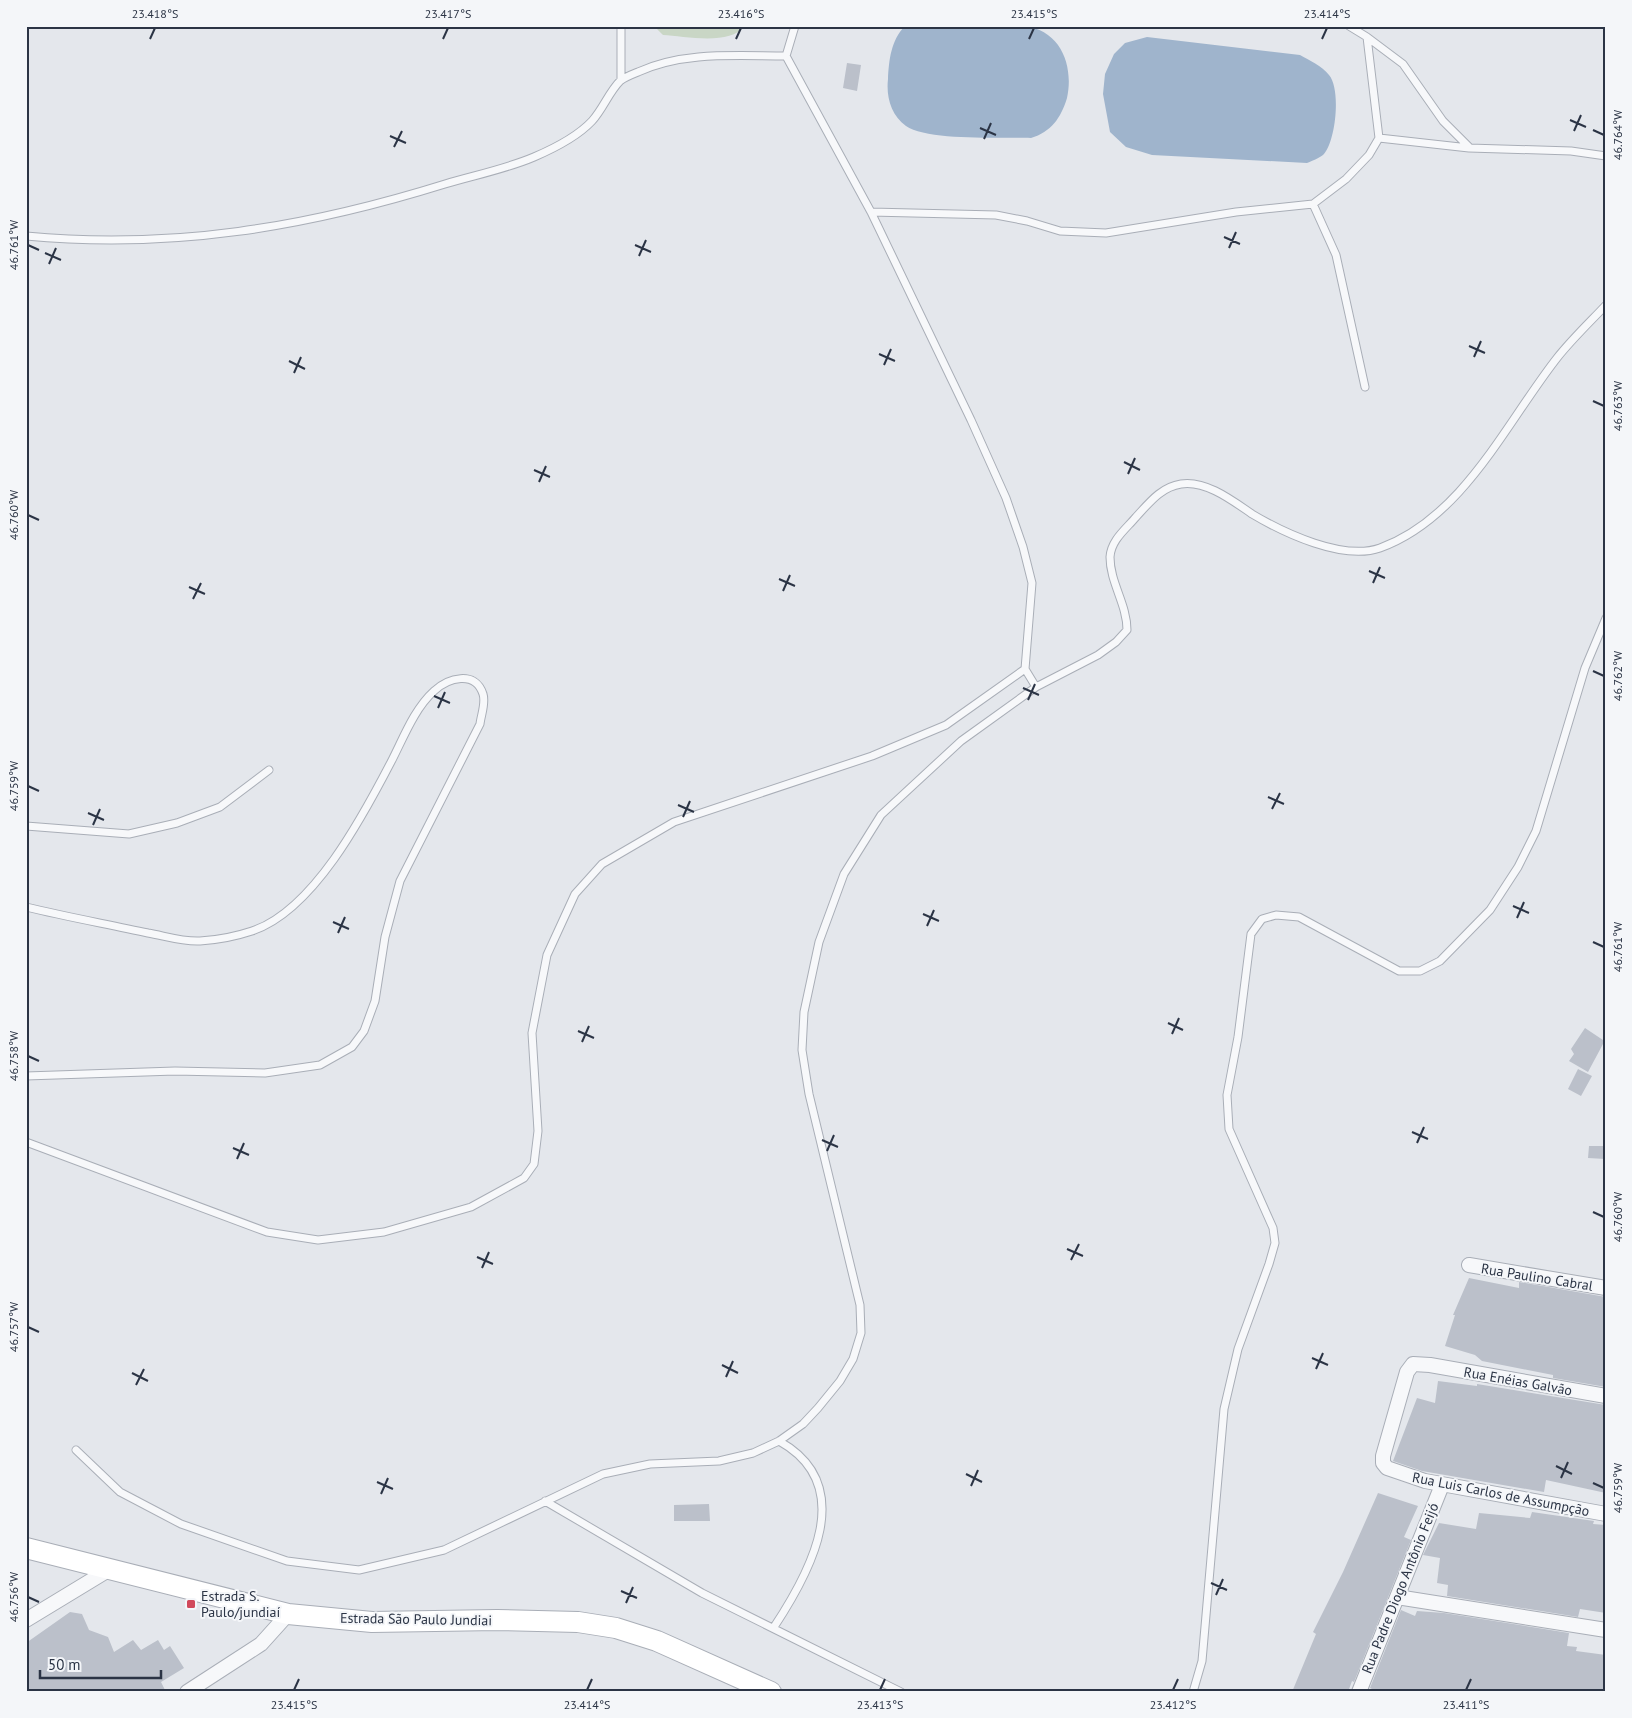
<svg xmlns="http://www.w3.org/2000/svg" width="1632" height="1718" font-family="'PT Sans',sans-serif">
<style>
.green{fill:#c9d6c5}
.water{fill:#9fb4cc}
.building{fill:#bbc0ca}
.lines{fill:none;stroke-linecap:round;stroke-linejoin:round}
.service-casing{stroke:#a9aeb7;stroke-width:9}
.minor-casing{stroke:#a9aeb7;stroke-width:16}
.secondary-casing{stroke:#a9aeb7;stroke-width:22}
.service{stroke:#f7f8fa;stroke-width:7}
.minor{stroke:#f7f8fa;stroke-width:14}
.secondary{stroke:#fff;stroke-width:20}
.ticks{fill:none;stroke:#2b3445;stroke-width:2}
.poi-dot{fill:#d1495b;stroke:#f4f6f9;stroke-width:2}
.labels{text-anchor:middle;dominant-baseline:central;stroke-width:4;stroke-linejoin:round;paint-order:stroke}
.street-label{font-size:14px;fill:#2b3445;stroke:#f4f6f9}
.poi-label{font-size:14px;fill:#2b3445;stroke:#f4f6f9;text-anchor:start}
.neatline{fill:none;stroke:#2b3445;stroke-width:2}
.ticks-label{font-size:12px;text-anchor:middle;fill:#2b3445}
</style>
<rect width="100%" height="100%" fill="#e4e7ec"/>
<path class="green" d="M 654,26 L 744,26 C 731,46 684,36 663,35 Z"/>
<path class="water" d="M 905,26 C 929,26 954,26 978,26 C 993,26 1009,25 1024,26 C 1061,30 1074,66 1067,98 C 1061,118 1051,132 1031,138 C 1003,137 927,141 906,126 C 891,115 886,97 888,79 C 889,60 891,40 905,26 Z
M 1147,37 L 1300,55 C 1309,60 1322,66 1329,75 C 1341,89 1336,140 1324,154 C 1320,158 1312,161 1307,163 L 1152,155 L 1126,147 L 1110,132 L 1103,94 L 1105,74 L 1114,54 L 1125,43 Z"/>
<path class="building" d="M 847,63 L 861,65 L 857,91 L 843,88 Z
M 1585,1028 L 1603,1040 L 1603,1044 L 1588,1072 L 1569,1061 L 1574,1054 L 1571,1049 Z
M 1578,1069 L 1592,1076 L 1581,1096 L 1568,1089 Z
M 1589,1146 L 1605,1146 L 1605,1159 L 1588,1158 Z
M 1469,1278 L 1519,1288 L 1519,1282 L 1606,1297 L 1606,1387 L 1553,1378 L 1553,1375 L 1482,1361 L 1475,1355 L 1445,1346 L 1455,1315 L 1453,1315 Z
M 1438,1381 L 1477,1386 L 1477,1384 L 1606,1405 L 1606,1493 L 1546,1480 L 1544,1492 L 1422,1471 L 1393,1461 L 1417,1398 L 1435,1403 Z
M 1378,1493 L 1418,1506 L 1404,1537 L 1411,1540 L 1354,1682 L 1352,1681 L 1348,1692 L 1292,1692 L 1316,1634 L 1313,1632 L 1343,1572 Z
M 709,1504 L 710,1521 L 674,1521 L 674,1505 Z
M 1532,1512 L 1594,1521 L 1593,1524 L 1606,1525 L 1606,1613 L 1580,1609 L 1578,1617 L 1447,1596 L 1448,1585 L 1437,1583 L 1440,1558 L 1423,1555 L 1439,1523 L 1476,1529 L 1479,1513 L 1530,1518 Z
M 1401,1610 L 1415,1616 L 1417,1611 L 1444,1613 L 1569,1633 L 1567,1646 L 1577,1647 L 1576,1651 L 1606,1655 L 1606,1692 L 1378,1692 L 1370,1688 Z
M 70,1612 L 82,1614 L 89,1630 L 108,1637 L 114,1652 L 133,1640 L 141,1650 L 158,1640 L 164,1650 L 170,1646 L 184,1668 L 161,1682 L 166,1692 L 26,1692 L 26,1643 Z"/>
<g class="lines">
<g class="service-casing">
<path id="service" d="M 795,26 L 786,56 L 871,212 L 996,215 L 1027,221 L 1060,231 L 1106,233 L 1236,212 L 1313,204 L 1346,179 L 1369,155 L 1379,138 L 1367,37 L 1349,26
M 1367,37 L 1403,64 L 1443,121 L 1469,147
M 621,80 L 621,26
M 1379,138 L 1469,148 L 1571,151 L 1606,156
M 1313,204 L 1336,255 L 1365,387
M 871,212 L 971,420 L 1006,498 L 1023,547 L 1032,583 L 1025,669 L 1036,687
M 26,236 C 172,250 307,227 445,184 C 475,175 506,169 534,157 C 555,148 577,137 592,121 C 603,109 609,92 620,81 C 625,77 633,74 638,72 C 684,51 736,56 786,56
M 26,826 L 129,834 L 177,823 L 220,807 L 269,770
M 26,907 C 67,917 107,924 148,933 C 165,936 183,942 200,941 C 217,940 237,936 252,931 C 313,911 363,816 391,762 C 403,739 414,709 434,691 C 448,678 475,670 483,694 C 486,703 481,715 480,724 L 400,881 L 385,937 L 375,1001 L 364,1031 L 352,1047 L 320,1065 L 265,1073 L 175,1071 L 26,1076
M 26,1142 L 267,1232 L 318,1240 L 384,1232 L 471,1207 L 524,1178 L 534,1164 L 538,1131 L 532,1033 L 547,955 L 575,894 L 602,864 L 674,822 L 872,756 L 946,725 L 1025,669
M 76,1450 L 120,1492 L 181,1524 L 287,1561 L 359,1570 L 444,1550 L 603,1474 L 650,1464 L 719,1461 L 753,1453 L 779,1441 L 803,1424 L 818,1408 L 840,1381 L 853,1359 L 861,1333 L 860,1305 L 809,1094 L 802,1050 L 804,1012 L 819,942 L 844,874 L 881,815 L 961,741 L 1036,687 L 1098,655 L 1116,642 L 1127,630 C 1127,604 1110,583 1110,557 C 1111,540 1126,529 1136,517 C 1149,503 1161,487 1181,484 C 1206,480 1233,501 1252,514 C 1284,533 1343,561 1380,548 C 1463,518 1506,423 1557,358 C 1572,339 1590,322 1606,305
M 545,1501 L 702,1593 L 901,1692
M 774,1627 C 811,1571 858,1485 779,1441
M 1193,1692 L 1202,1661 L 1224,1409 L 1238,1349 L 1269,1264 L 1275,1243 L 1273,1228 L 1229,1129 L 1227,1095 L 1238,1037 L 1251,934 L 1262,919 L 1276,915 L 1299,917 L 1399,971 L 1420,971 L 1440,961 L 1490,910 L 1518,867 L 1536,831 L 1585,668 L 1606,618"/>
</g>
<g class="minor-casing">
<path id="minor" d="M 1469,1265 L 1606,1288
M 1606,1396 L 1430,1365 L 1413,1364 L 1407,1372 L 1383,1456 L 1383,1463 L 1387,1468 L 1425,1481 L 1606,1514
M 1397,1597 L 1606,1630
M 26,1620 L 110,1569
M 187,1692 L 261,1644 L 288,1614
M 1359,1692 L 1442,1485"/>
</g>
<g class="secondary-casing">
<path id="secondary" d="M 26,1548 L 288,1614 L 372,1622 L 497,1620 L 578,1622 L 616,1628 L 657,1641 L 771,1692"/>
</g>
<use href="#service" class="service"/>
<use href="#minor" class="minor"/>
<use href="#secondary" class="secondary"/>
</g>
<path class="ticks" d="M 150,39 L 155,28M 443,39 L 448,28M 736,39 L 741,28M 1029,39 L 1034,28M 1322,39 L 1327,28M 1570,120 L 1586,127M 980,128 L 996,135M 1593,130 L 1604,135M 1574,131 L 1581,115M 390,136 L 406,143M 984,139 L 991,123M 394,147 L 402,131M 1224,237 L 1240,244M 28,245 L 39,250M 635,245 L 651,252M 1229,248 L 1236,232M 45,253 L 61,260M 639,256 L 646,240M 49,264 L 56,248M 1469,346 L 1485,353M 879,354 L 895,361M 1474,357 L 1481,341M 289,361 L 305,369M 884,365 L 891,349M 294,373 L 301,357M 1593,401 L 1604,406M 1124,462 L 1140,470M 534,470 L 550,477M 1128,474 L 1135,458M 539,482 L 546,466M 28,515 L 39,520M 1369,571 L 1385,578M 779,579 L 795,586M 1373,583 L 1380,567M 189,587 L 205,594M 783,591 L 790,575M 193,599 L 201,583M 1593,671 L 1604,676M 1023,688 L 1039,695M 434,696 L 450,703M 1028,700 L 1035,684M 438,708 L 445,692M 28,786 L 39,791M 1268,797 L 1284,804M 678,805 L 694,812M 1272,809 L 1280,793M 88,813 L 104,820M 683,817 L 690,801M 93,825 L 100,809M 1513,906 L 1529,913M 923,914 L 939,921M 1517,918 L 1524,902M 333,922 L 349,929M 927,926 L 934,910M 338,933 L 345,917M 1593,942 L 1604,947M 1168,1023 L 1183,1030M 578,1031 L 594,1038M 1172,1034 L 1179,1018M 582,1042 L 589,1026M 28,1056 L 39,1061M 1412,1132 L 1428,1139M 822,1140 L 838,1147M 1417,1143 L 1424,1127M 233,1148 L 249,1155M 827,1151 L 834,1135M 237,1159 L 244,1143M 1593,1212 L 1604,1217M 1067,1249 L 1083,1256M 477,1257 L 493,1264M 1071,1260 L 1079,1244M 482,1268 L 489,1252M 28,1327 L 39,1332M 1312,1358 L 1328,1365M 722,1365 L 738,1373M 1316,1369 L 1323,1353M 132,1373 L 148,1381M 726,1377 L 733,1361M 136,1385 L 144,1369M 1556,1466 L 1572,1474M 966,1474 L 982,1482M 1561,1478 L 1568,1462M 377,1482 L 393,1489M 1593,1483 L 1604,1488M 971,1486 L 978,1470M 381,1494 L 388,1478M 1211,1583 L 1227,1590M 621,1591 L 637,1598M 1216,1595 L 1223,1579M 28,1597 L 39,1602M 626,1603 L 633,1587M 294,1690 L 299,1679M 587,1690 L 592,1679M 880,1690 L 885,1679M 1173,1690 L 1178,1679M 1466,1690 L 1471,1679"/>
<rect class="poi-dot" x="186" y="1599" width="10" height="10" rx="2.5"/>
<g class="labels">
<g class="street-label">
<text transform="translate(1537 1277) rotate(9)">Rua Paulino Cabral</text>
<text transform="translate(1518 1381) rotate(10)">Rua Enéias Galvão</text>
<text transform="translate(1501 1494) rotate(11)">Rua Luis Carlos de Assumpção</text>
<text transform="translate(1400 1588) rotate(-68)">Rua Padre Diogo Antônio Feijó</text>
<text transform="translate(416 1619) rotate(1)">Estrada São Paulo Jundiai</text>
</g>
<g class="poi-label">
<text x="201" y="1596">Estrada S.<tspan x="201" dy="16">Paulo/jundiaí</tspan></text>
</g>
</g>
<rect width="1632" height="1718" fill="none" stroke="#f4f6f9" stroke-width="55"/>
<path d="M40 1670v8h121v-8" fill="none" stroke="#2b3445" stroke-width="2.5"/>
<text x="48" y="1670" font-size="15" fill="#2b3445" stroke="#f4f6f9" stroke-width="4" paint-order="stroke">50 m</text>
<rect x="28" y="28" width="1576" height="1662" class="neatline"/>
<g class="ticks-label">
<text x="155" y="18">23.418°S</text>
<text x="448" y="18">23.417°S</text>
<text x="741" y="18">23.416°S</text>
<text x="1034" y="18">23.415°S</text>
<text x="1327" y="18">23.414°S</text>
<text transform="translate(1618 135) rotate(-90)" y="4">46.764°W</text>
<text transform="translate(14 245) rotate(-90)" y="4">46.761°W</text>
<text transform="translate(1618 406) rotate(-90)" y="4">46.763°W</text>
<text transform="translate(14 515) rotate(-90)" y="4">46.760°W</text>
<text transform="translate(1618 676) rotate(-90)" y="4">46.762°W</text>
<text transform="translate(14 786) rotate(-90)" y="4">46.759°W</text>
<text transform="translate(1618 947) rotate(-90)" y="4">46.761°W</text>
<text transform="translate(14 1056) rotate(-90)" y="4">46.758°W</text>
<text transform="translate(1618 1217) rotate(-90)" y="4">46.760°W</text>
<text transform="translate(14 1327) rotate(-90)" y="4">46.757°W</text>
<text transform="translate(1618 1488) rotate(-90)" y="4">46.759°W</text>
<text transform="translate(14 1597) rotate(-90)" y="4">46.756°W</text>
<text x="294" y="1709">23.415°S</text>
<text x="587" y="1709">23.414°S</text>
<text x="880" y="1709">23.413°S</text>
<text x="1173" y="1709">23.412°S</text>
<text x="1466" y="1709">23.411°S</text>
</g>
</svg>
